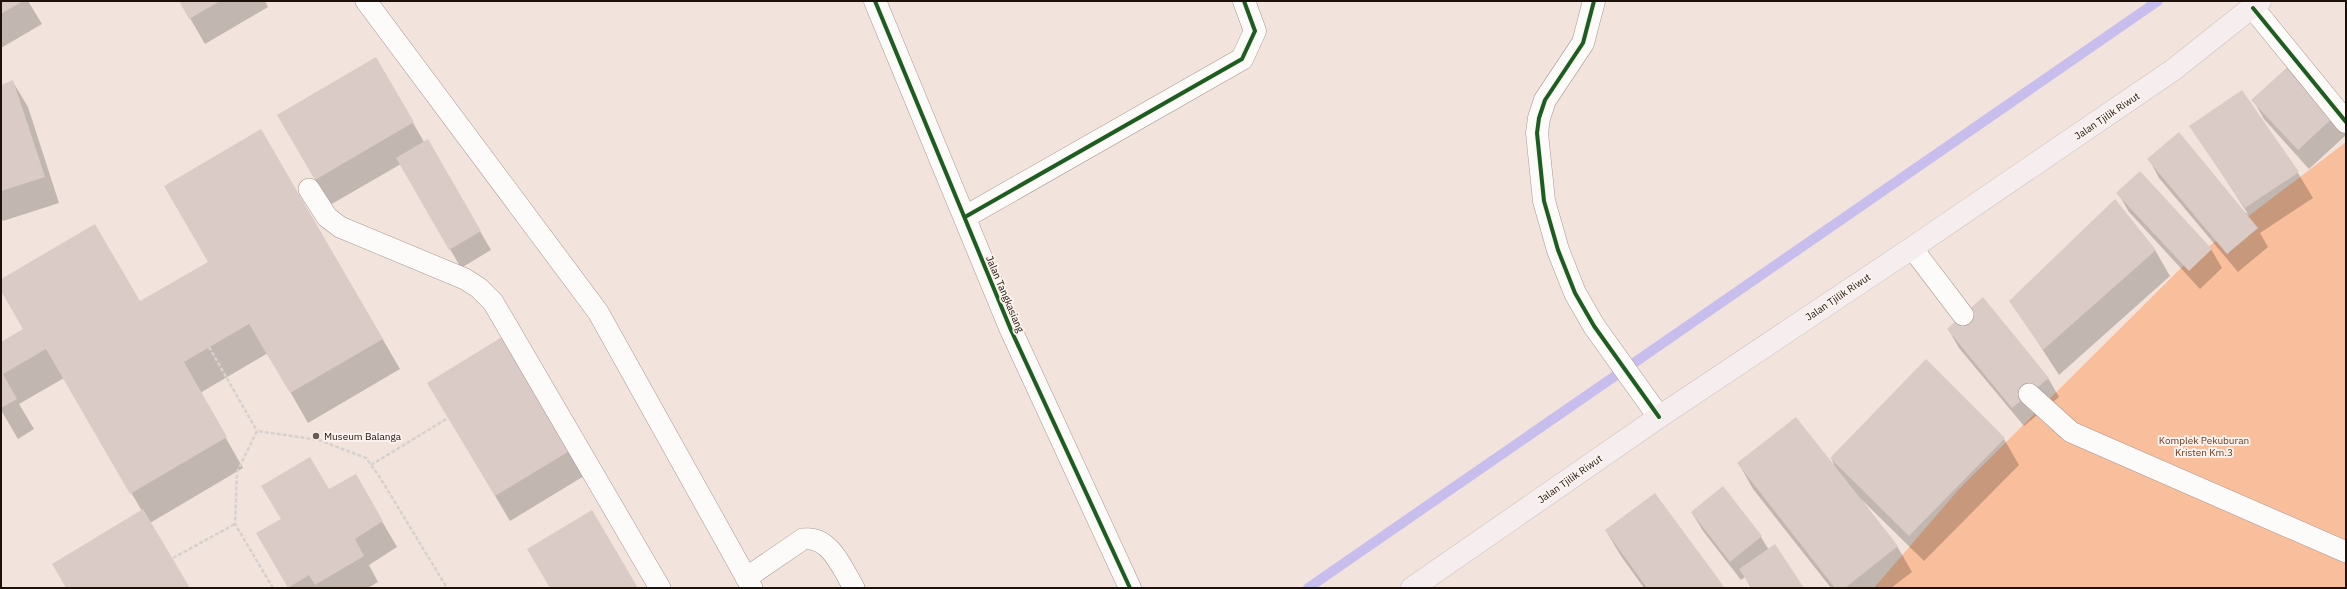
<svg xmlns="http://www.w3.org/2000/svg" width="2347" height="589" font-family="'IBM Plex Sans',sans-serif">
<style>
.green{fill:#f9be9c}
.shadow{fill:#0003}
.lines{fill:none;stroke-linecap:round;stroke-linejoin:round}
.stream{stroke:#c8beed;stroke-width:10}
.building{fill:#dacbc6}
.service-casing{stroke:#a69992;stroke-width:22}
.minor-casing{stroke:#a69992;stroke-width:23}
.trunk-casing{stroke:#c9c1bc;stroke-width:23}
.path{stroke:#d6d1cf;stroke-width:2.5;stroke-dasharray:4 2;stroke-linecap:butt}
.service{stroke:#fdfbfa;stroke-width:21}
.minor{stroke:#fdfbfa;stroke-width:22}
.trunk{stroke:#f6edee;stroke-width:22}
.cycleway-casing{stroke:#fbf2ee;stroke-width:6}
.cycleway{stroke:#1b5e20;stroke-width:4}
.poi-dot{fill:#685b53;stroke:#fbf2ee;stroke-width:1.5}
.labels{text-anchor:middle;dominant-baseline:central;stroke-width:4;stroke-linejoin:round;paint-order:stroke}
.street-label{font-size:10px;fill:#1e1109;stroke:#fbf2ee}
.poi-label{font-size:10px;fill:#1e1109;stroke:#fbf2ee;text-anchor:start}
.park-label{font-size:10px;fill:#69391c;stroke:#fbf2ee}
</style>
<rect width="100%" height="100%" fill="#f2e4dc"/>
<path class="green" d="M 2346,142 L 2346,588 L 1874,588 L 1960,488 L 2183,266 Z"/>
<path class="shadow" d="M 1,1 L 28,1 L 42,24 L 1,48 Z
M 180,1 L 265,1 L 268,7 L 205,44 Z
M 376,58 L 424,142 L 427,140 L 491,250 L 461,268 L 401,164 L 330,205 L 278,115 Z
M 2290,65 L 2346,131 L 2346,135 L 2309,169 L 2264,119 L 2253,100 Z
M 13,82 L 28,107 L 59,203 L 3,221 L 1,218 L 1,86 Z
M 2191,126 L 2298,173 L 2313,198 L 2260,233 L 2268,247 L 2238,272 L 2159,178 L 2149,159 L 2248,214 Z
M 261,130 L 400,369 L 308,423 L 268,353 L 200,393 L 243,468 L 150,523 L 189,588 L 67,588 L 142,511 L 64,378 L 19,404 L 34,429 L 18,439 L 1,410 L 1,343 L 24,329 L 1,289 L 1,281 L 140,303 L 209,262 Z
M 2118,193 L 2211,249 L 2222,268 L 2200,289 L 2129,212 Z
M 2155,250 L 2170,276 L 2059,375 L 2011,301 Z
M 1948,329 L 2048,378 L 2059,397 L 2024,426 L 1959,348 Z
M 1926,361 L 2004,439 L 2019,465 L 1924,561 L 1861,499 L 1897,546 L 1912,572 L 1891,588 L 1831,588 L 1753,489 L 1739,464 L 1836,469 L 1831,458 Z
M 443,408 L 570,450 L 584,476 L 510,521 Z
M 355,475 L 397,547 L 369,565 L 378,582 L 368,588 L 289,588 L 257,534 Z
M 1723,488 L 1761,537 L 1769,550 L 1803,588 L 1751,588 L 1745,577 L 1741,580 L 1703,531 L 1692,513 Z
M 1606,531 L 1723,588 L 1644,588 L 1621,556 Z"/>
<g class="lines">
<path class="stream" d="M 1308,588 L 2158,1"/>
</g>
<path class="building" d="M 1,1 L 23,1 L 1,14 Z
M 179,1 L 220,1 L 189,19 Z
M 376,57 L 414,122 L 315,180 L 277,115 Z
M 2291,64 L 2337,114 L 2298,150 L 2251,100 Z
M 13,80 L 45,177 L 1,191 L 1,85 Z
M 2242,90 L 2299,172 L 2245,208 L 2189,126 Z
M 261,129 L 383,339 L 290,393 L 249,324 L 184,362 L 227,437 L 130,494 L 46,349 L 3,374 L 17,399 L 1,408 L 1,342 L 23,329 L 1,291 L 1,279 L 95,224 L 140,301 L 208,262 L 164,186 Z
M 2179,132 L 2258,228 L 2227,254 L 2147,159 Z
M 428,139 L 481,231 L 449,250 L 396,158 Z
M 2140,171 L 2212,249 L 2189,271 L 2116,193 Z
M 2115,199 L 2156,250 L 2043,350 L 2009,301 Z
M 1983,297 L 2049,378 L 2012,408 L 1947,329 Z
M 502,337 L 571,450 L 495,496 L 427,383 Z
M 1926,359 L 2005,438 L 1909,536 L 1830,458 Z
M 1796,417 L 1898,546 L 1845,588 L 1835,588 L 1737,463 Z
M 310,457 L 329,489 L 356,474 L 383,521 L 355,539 L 364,556 L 315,585 L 309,575 L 288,588 L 256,533 L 281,519 L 261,486 Z
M 1723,486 L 1762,536 L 1730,562 L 1691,512 Z
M 1655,493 L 1725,588 L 1647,588 L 1605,530 Z
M 143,509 L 190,588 L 66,588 L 52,564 Z
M 592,510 L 638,588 L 550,588 L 527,549 Z
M 1775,544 L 1804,588 L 1752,588 L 1739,569 Z"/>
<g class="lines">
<g class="service-casing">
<path id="service" d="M 366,1 L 598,312 L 752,588
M 309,189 L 327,217 L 340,227 L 465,279 L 479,288 L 493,302 L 660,588
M 1912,248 L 1963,315
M 2029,394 L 2071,432 L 2346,552
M 746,578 L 803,539 C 830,535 842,568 854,588"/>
</g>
<g class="minor-casing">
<path id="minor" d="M 875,1 L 1011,330 L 1130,588
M 1594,1 L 1583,43 L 1545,100 L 1539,118 L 1537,133 L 1544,201 L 1558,250 L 1575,293 L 1594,326 L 1659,417
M 2253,8 L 2346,122
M 965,217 L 1242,59 L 1255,31 L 1244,1"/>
</g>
<g class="trunk-casing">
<path id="trunk" d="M 1412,588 L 1659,417 L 1912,248 L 2173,70 L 2260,1"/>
</g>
<path class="path" d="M 209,347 L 257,431
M 371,465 L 448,418
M 173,558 L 235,524
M 273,588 L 235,524 L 237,472 L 257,431 L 319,440 L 366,458 L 379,476 L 447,588"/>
<use href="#service" class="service"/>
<use href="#minor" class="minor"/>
<use href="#trunk" class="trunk"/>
<g class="cycleway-casing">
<path id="cycleway" d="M 875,1 L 1011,330 L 1130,588
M 1594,1 L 1583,43 L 1545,100 L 1539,118 L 1537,133 L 1544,201 L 1558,250 L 1575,293 L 1594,326 L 1659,417
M 2253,8 L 2346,122
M 965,217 L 1242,59 L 1255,31 L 1244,1"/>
</g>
<use href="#cycleway" class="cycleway"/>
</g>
<circle class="poi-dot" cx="316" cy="436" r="4"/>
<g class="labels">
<g class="street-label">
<text transform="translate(2107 116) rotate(-34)">Jalan Tjilik Riwut</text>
<text transform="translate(1005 294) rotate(67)">Jalan Tangkasiang</text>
<text transform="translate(1838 297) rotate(-34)">Jalan Tjilik Riwut</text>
<text transform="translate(1570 479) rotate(-35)">Jalan Tjilik Riwut</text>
</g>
<g class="poi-label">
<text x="324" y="436">Museum Balanga</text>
</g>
<g class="park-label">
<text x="2204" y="440">Komplek Pekuburan<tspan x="2204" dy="12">Kristen Km.3</tspan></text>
</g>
</g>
<rect width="2347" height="589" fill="none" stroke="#1e1109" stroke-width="4"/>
</svg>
